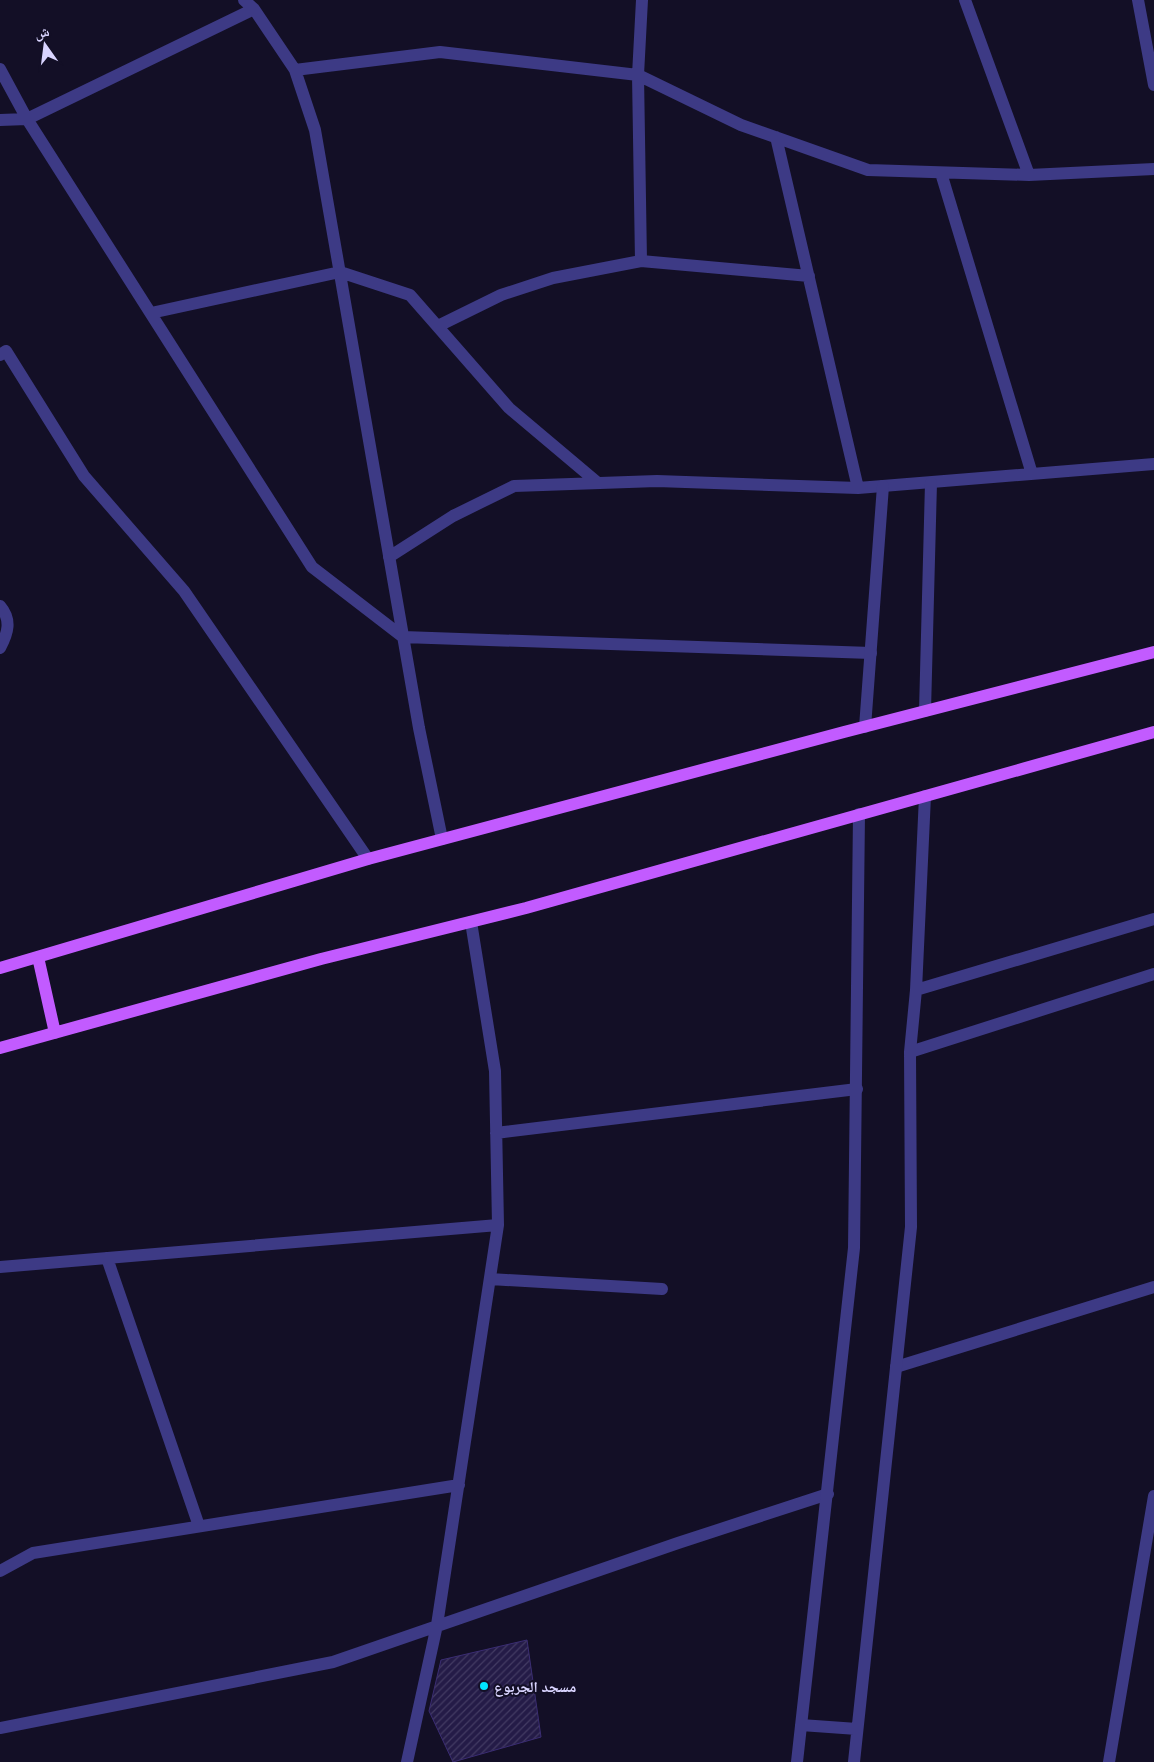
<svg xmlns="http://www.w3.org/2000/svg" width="1154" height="1762" font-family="'Space Grotesk','Noto Naskh Arabic',sans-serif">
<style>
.building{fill:url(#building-hatch);stroke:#3b2d73}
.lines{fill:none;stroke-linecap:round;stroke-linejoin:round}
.minor{stroke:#3d3a85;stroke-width:12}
.tertiary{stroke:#3d3a85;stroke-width:12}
.primary{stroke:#c25bff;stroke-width:12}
.poi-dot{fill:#00e5ff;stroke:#130f26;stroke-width:2}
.labels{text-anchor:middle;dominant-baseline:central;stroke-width:4;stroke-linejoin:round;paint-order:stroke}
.poi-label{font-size:15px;font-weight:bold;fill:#d9d4ff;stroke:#130f26;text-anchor:start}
</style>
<defs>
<pattern id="building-hatch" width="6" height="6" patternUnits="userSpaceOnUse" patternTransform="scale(1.25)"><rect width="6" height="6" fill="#241b47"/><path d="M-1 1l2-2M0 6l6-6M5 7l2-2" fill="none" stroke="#433b63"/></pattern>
</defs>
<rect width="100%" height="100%" fill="#130f26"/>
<path class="building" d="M 527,1640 L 541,1737 L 453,1762 L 429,1711 L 441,1660 Z"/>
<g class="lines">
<path class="minor" d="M 244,0 L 254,9 L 295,70 L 315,130 L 419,728 L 442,839
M 965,0 L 1029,175
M 1138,0 L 1154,85
M 0,69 L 27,119 L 312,567 L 403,637 L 871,653
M 295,70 L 440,52 L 638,75 L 741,125 L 868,170 L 1029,175 L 1154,169
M 0,120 L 27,119 L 254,9
M 776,137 L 858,488
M 941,173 L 1032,474
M 641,261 L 638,75 L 642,0
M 151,313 L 340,272 L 410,295 L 509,408 L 598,483
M 438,326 L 501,295 L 553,278 L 641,261 L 809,276
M 0,355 L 6,351 L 84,476 L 184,591 L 368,859
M 389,557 L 453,516 L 514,486 L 657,481 L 858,488 L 1154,464
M 0,606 C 12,620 8,633 0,648
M 496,1133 L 857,1089
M 107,1258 L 199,1526
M 0,1267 L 498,1225
M 490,1279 L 662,1289
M 896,1367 L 1154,1287
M 0,1571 L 33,1553 L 459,1485
M 0,1728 L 333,1662 L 678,1543 L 828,1494
M 407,1762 L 437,1625 L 498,1225 L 495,1071 L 471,922
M 1109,1762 L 1154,1496"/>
<path class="tertiary" d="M 925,711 L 931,483
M 865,727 L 883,486
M 916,990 L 1154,919
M 910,1052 L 1154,974
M 801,1725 L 857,1729
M 797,1762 L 854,1248 L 859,814
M 854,1762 L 911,1227 L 910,1052 L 916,990 L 925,796"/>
<path class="primary" d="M 38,957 L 55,1033
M 0,968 L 368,859 L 844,732 L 1154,652
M 0,1048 L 321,959 L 526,908 L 1154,732"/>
</g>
<circle class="poi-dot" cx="484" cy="1686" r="5"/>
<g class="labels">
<g class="poi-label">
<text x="494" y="1686">مسجد الجربوع</text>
</g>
</g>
<g transform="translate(45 45) rotate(346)" stroke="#130f26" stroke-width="4" paint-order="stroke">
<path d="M0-4L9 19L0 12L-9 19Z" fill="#d9d4ff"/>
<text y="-8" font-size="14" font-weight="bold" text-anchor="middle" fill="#d9d4ff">ش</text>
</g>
</svg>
